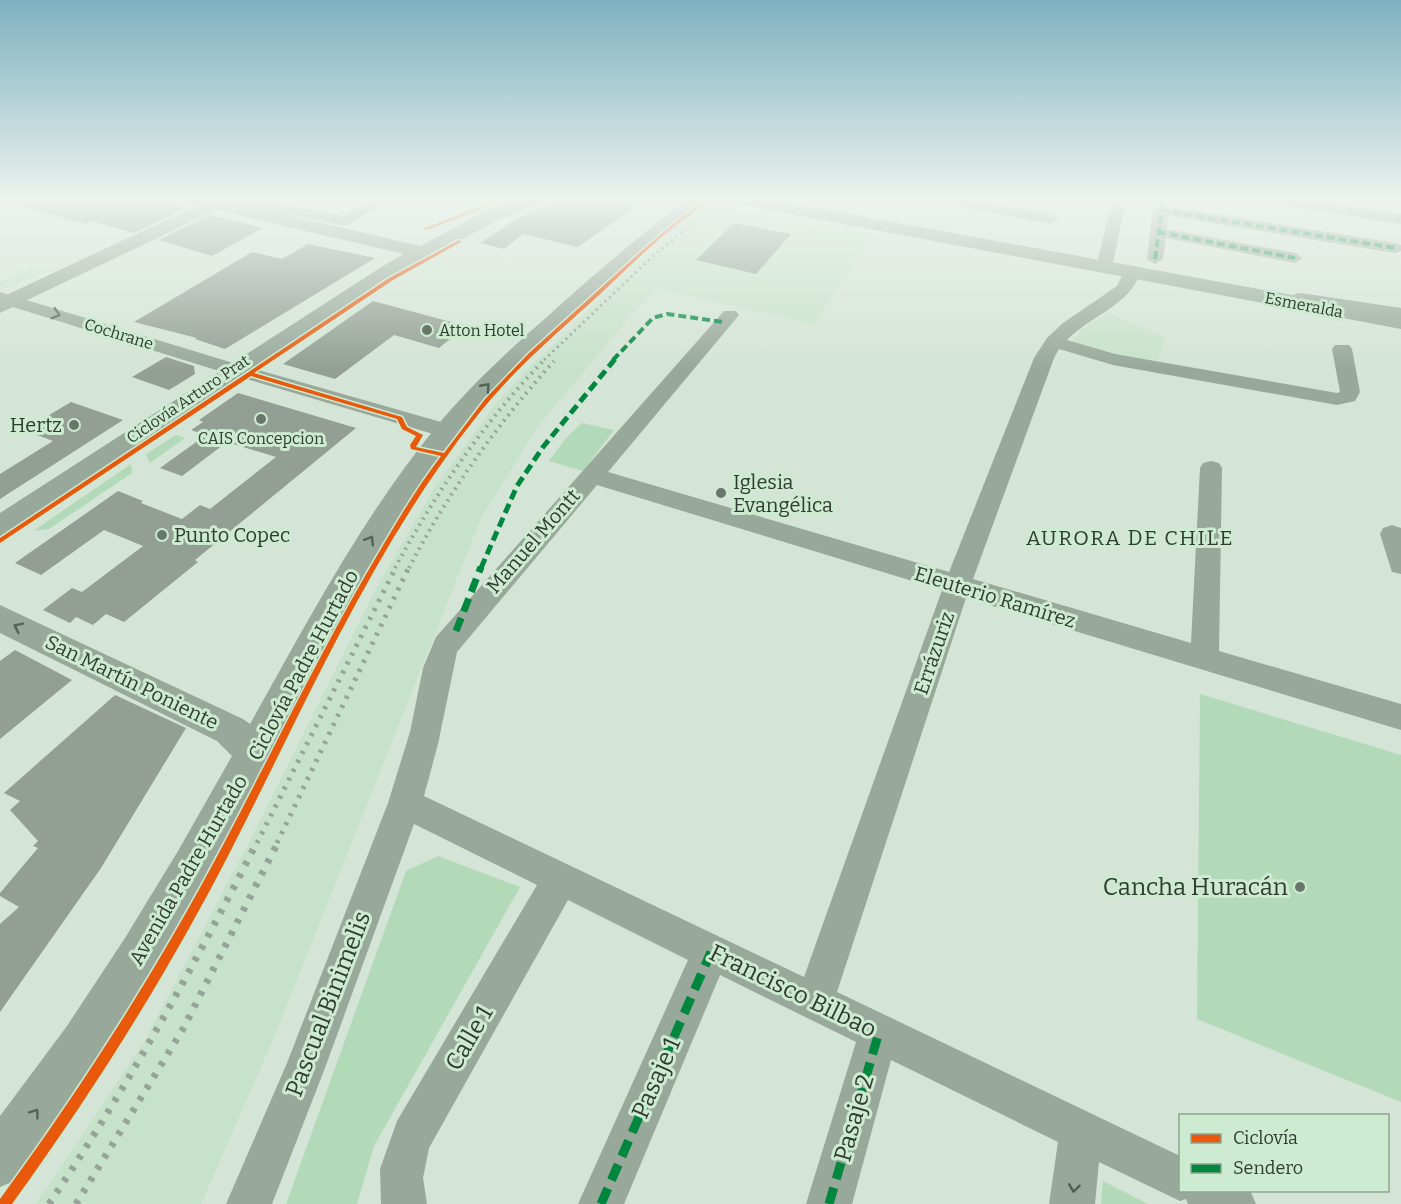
<svg xmlns="http://www.w3.org/2000/svg" width="1401" height="1204" font-family="Bitter,serif">
<style>
.built{fill:#c7e2ca}
.green{fill:#b2dab8}
.building{fill:#939f95}
.lines{fill:none;stroke-linecap:round;stroke-linejoin:round}
.minor{fill:#98a89a;fill-rule:evenodd}
.major{fill:#98a99b;fill-rule:evenodd}
.rail-far3{stroke:#97a398;stroke-width:3;stroke-dasharray:2 4;stroke-linecap:butt}
.rail-far2{stroke:#97a398;stroke-width:4;stroke-dasharray:2 5;stroke-linecap:butt}
.rail-far1{stroke:#97a398;stroke-width:5;stroke-dasharray:3 7;stroke-linecap:butt}
.rail{stroke:#97a398;stroke-width:7;stroke-dasharray:4.5 9;stroke-linecap:butt}
.quiet-far3{stroke:#00873e;stroke-width:4;stroke-dasharray:8 4;stroke-linecap:butt}
.quiet-far2{stroke:#00873e;stroke-width:5;stroke-dasharray:10 5;stroke-linecap:butt}
.quiet-far1{stroke:#00873e;stroke-width:7;stroke-dasharray:14 7;stroke-linecap:butt}
.quiet{stroke:#00873e;stroke-width:9;stroke-dasharray:17 9;stroke-linecap:butt}
.cycleway-casing{stroke:#cdebd1;stroke-width:3}
.cycleway{fill:#e8590c;fill-rule:evenodd}
.oneway{stroke:#4f5c51}
.oneway2{stroke:#546257}
.poi-dot{fill:#69776b;stroke:#cdebd1;stroke-width:2}
.labels{text-anchor:middle;dominant-baseline:central;stroke-width:6;stroke-linejoin:round;paint-order:stroke}
.far-street-label{font-size:16px;fill:#303c32;stroke:#cdebd1}
.far-poi-label{font-size:16px;fill:#303c32;stroke:#cdebd1;text-anchor:start}
.poi-label{font-size:20px;fill:#303c32;stroke:#cdebd1;text-anchor:start}
.street-label{font-size:20px;fill:#303c32;stroke:#cdebd1}
.neighbourhood-label{font-size:21px;letter-spacing:1.5px;fill:#303c32;stroke:#cdebd1}
.near-poi-label{font-size:24px;fill:#303c32;stroke:#cdebd1;text-anchor:end}
.near-street-label{font-size:24px;fill:#303c32;stroke:#cdebd1}
</style>
<rect width="100%" height="100%" fill="#d4e4d6"/>
<path class="built" d="M 711,201 L 747,201 L 737,211 L 873,236 L 814,324 L 657,289 L 638,308 L 540,423 L 481,518 L 274,1037 L 201,1204 L 36,1204 L 145,1040 L 249,842 L 373,594 L 433,490 L 497,402 L 530,367 L 633,267 Z
M 31,268 L 43,272 L 7,288 L 0,286 L 0,282 Z
M 1108,313 L 1164,337 L 1159,360 L 1124,357 L 1071,343 L 1083,329 Z"/>
<path class="green" d="M 582,423 L 614,430 L 583,471 L 549,461 L 566,438 Z
M 176,435 L 185,438 L 150,463 L 146,454 Z
M 131,464 L 132,473 L 49,529 L 33,531 Z
M 1200,694 L 1401,755 L 1401,1102 L 1197,1019 Z
M 438,856 L 520,887 L 374,1146 L 357,1204 L 286,1204 L 406,871 Z
M 1103,1181 L 1148,1204 L 1101,1204 Z"/>
<path class="building" d="M 25,201 L 159,201 L 186,208 L 134,233 L 91,221 L 86,224 L 24,207 Z
M 557,201 L 613,201 L 637,206 L 578,247 L 523,234 L 504,249 L 480,243 L 513,221 Z
M 210,215 L 263,228 L 212,256 L 159,240 Z
M 734,223 L 791,234 L 756,274 L 696,260 Z
M 308,244 L 375,258 L 225,349 L 195,339 L 197,338 L 134,322 L 252,252 L 282,259 Z
M 373,301 L 466,326 L 439,348 L 394,335 L 335,379 L 283,364 Z
M 166,357 L 194,366 L 195,374 L 169,390 L 132,377 Z
M 238,393 L 356,428 L 195,560 L 198,562 L 124,622 L 106,614 L 93,625 L 76,617 L 70,623 L 43,610 L 72,588 L 82,592 L 143,546 L 104,530 L 41,575 L 15,563 L 118,491 L 143,501 L 141,503 L 182,519 L 200,505 L 210,509 L 276,457 L 227,442 L 182,476 L 160,468 L 206,435 L 191,430 L 203,422 L 199,420 Z
M 71,402 L 123,420 L 0,499 L 0,474 L 53,441 L 24,430 Z
M 15,650 L 72,680 L 0,739 L 0,661 Z
M 115,695 L 186,728 L 101,868 L 0,1012 L 0,924 L 19,907 L 0,896 L 0,893 L 38,848 L 33,846 L 38,841 L 10,810 L 20,801 L 4,793 Z"/>
<g class="lines">
<path class="minor" d="M 236,201 L 267,201 L 344,216 L 370,201 L 388,201 L 346,226 L 243,205 Z
M 944,201 L 977,201 L 1051,214 L 1059,219 L 1051,224 L 951,205 Z
M 1112,201 L 1126,201 L 1112,267 L 1110,271 L 1098,271 L 1096,267 Z
M 1275,201 L 1312,201 L 1401,214 L 1401,224 L 1282,205 Z
M 1161,205 L 1395,243 L 1401,245 L 1401,251 L 1395,253 L 1168,216 L 1167,229 L 1295,253 L 1303,258 L 1295,263 L 1166,238 L 1163,259 L 1155,264 L 1147,259 L 1153,210 Z
M 1132,267 L 1138,268 L 1141,272 C 1128,307 1091,315 1067,340 L 1115,354 L 1337,393 L 1340,392 L 1332,349 L 1335,345 L 1349,345 L 1352,349 L 1360,392 L 1355,401 L 1337,405 L 1113,365 L 1059,349 L 1054,358 L 973,579 L 1191,643 L 1200,468 L 1203,463 L 1211,461 L 1219,463 L 1222,468 L 1219,651 L 1401,704 L 1401,730 L 966,598 L 837,992 L 1180,1156 L 1180,1190 L 1250,1190 L 1256,1204 L 1188,1204 L 1186,1199 L 1180,1201 L 1099,1162 L 1095,1204 L 1049,1204 L 1058,1142 L 891,1060 L 852,1204 L 806,1204 L 856,1042 L 720,975 L 624,1204 L 578,1204 L 688,960 L 568,900 L 429,1148 L 423,1178 L 427,1204 L 381,1204 L 380,1169 L 397,1121 L 537,885 L 414,824 L 325,1068 L 272,1204 L 226,1204 L 287,1063 L 388,803 L 410,732 L 423,668 L 436,637 L 724,311 L 736,311 L 739,315 L 608,472 L 949,572 L 1034,358 L 1047,338 L 1063,323 L 1117,286 L 1126,268 ZM 597,485 L 942,590 L 804,977 L 424,796 L 438,744 L 457,652 Z
M 0,292 L 230,362 L 455,426 L 458,431 L 455,436 L 447,438 L 216,370 L 0,303 Z
M 1301,293 L 1401,308 L 1401,318 L 1295,302 L 1292,298 L 1295,294 Z
M 1392,525 L 1401,528 L 1401,574 L 1392,572 L 1380,534 L 1383,528 Z"/>
<path class="major" d="M 190,201 L 230,201 L 420,246 L 484,212 L 513,201 L 539,201 L 536,205 L 498,220 L 397,274 L 11,534 L 0,537 L 0,513 L 383,266 L 404,254 L 216,210 L 0,313 L 0,298 L 196,206 Z
M 685,201 L 706,201 C 688,224 657,239 636,258 C 561,326 484,394 427,477 C 340,604 281,748 207,882 C 151,985 86,1082 19,1179 L 0,1187 L 0,1116 L 67,1026 L 125,938 L 178,851 L 232,756 L 217,741 L 0,633 L 0,605 L 243,719 L 250,724 C 307,622 362,518 436,427 C 470,386 509,350 549,315 C 593,275 638,237 685,201 Z
M 739,201 L 778,201 L 1401,315 L 1401,329 L 748,206 L 742,205 Z"/>
<path class="rail-far3" d="M 544,360 L 653,256 L 721,201"/>
<path class="rail-far2" d="M 395,568 C 436,492 485,421 545,359
M 409,568 C 448,492 497,425 554,361"/>
<path class="rail-far1" d="M 257,843 L 396,567
M 277,843 L 409,567"/>
<path class="rail" d="M 49,1204 C 127,1088 194,966 257,842
M 76,1204 L 183,1029 L 278,842"/>
<path class="quiet-far3" d="M 1161,210 L 1395,248
M 1158,232 L 1295,258
M 1155,259 L 1163,201
M 613,360 L 653,318 L 667,314 L 723,322"/>
<path class="quiet-far2" d="M 481,568 L 517,486 L 543,447 L 615,359"/>
<path class="quiet-far1" d="M 456,631 L 481,567"/>
<path class="quiet" d="M 601,1204 L 711,952
M 829,1204 L 879,1032"/>
<g class="cycleway-casing">
<path id="cycleway" d="M 495,201 L 501,201 L 427,230 L 423,229 Z
M 703,201 L 708,201 C 694,213 678,223 664,235 C 637,258 613,283 587,306 C 548,341 509,375 477,416 C 373,547 306,704 230,852 C 167,975 93,1092 12,1204 L 0,1204 L 0,1199 C 82,1087 157,970 222,847 C 275,747 324,644 382,547 C 400,516 419,485 441,456 L 411,449 L 410,445 L 416,436 L 402,429 L 397,419 L 251,376 L 0,543 L 0,538 L 389,278 L 459,240 L 461,241 L 461,242 L 393,280 L 254,373 L 402,417 L 407,427 L 423,435 L 416,447 L 444,453 L 485,399 L 529,353 L 646,247 L 674,223 Z"/>
</g>
<use href="#cycleway" class="cycleway"/>
</g>
<defs><path id="oneway-chevron" d="M-2-3.5L2.5 0L-2 3.5" fill="none" stroke-width="1.6" stroke-linecap="round" stroke-linejoin="round" transform="scale(1.5)"/></defs>
<g class="oneway">
<use href="#oneway-chevron" transform="translate(56 314) rotate(17)"/>
<use href="#oneway-chevron" transform="translate(1074 1188) rotate(97)"/>
</g>
<g class="oneway2">
<use href="#oneway-chevron" transform="translate(486 387) rotate(-48)"/>
<use href="#oneway-chevron" transform="translate(370 540) rotate(-58)"/>
<use href="#oneway-chevron" transform="translate(18 627) rotate(-154)"/>
<use href="#oneway-chevron" transform="translate(35 1113) rotate(-54)"/>
</g>
<linearGradient id="sky" x2="0" y2="1"><stop stop-color="#7eb1c1"/><stop offset="0.54" stop-color="#ecf3ed"/><stop offset="1" stop-color="#ecf3ed" stop-opacity="0"/></linearGradient>
<rect width="1401" height="370" fill="url(#sky)"/>
<g class="poi-dot">
<circle cx="427" cy="330" r="6"/>
<circle cx="261" cy="419" r="6"/>
<circle cx="74" cy="425" r="6"/>
<circle cx="721" cy="493" r="6"/>
<circle cx="162" cy="535" r="6"/>
<circle cx="1300" cy="887" r="6"/>
</g>
<g class="labels">
<g class="far-street-label">
<text transform="translate(1304 305) rotate(11)">Esmeralda</text>
<text transform="translate(119 334) rotate(17)">Cochrane</text>
<text transform="translate(188 399) rotate(-34)">Ciclovía Arturo Prat</text>
</g>
<g class="far-poi-label">
<text x="439" y="330">Atton Hotel</text>
<text x="261" y="438" text-anchor="middle">CAIS Concepcion</text>
</g>
<g class="poi-label">
<text x="62" y="425" text-anchor="end">Hertz</text>
<text x="733" y="482">Iglesia<tspan x="733" dy="23">Evangélica</tspan></text>
<text x="174" y="535">Punto Copec</text>
</g>
<g class="street-label">
<text transform="translate(533 541) rotate(-49)">Manuel Montt</text>
<text transform="translate(995 597) rotate(17)">Eleuterio Ramírez</text>
<text transform="translate(934 653) rotate(-71)">Errázuriz</text>
<text transform="translate(303 665) rotate(-62)">Ciclovía Padre Hurtado</text>
<text transform="translate(132 682) rotate(26)">San Martín Poniente</text>
<text transform="translate(188 870) rotate(-60)">Avenida Padre Hurtado</text>
</g>
<g class="neighbourhood-label">
<text x="1130" y="538">AURORA DE CHILE</text>
</g>
<g class="near-poi-label">
<text x="1288" y="887">Cancha Huracán</text>
</g>
<g class="near-street-label">
<text transform="translate(793 991) rotate(26)">Francisco Bilbao</text>
<text transform="translate(328 1004) rotate(-69)">Pascual Binimelis</text>
<text transform="translate(469 1038) rotate(-60)">Calle 1</text>
<text transform="translate(656 1078) rotate(-66)">Pasaje 1</text>
<text transform="translate(854 1118) rotate(-74)">Pasaje 2</text>
</g>
</g>
<rect x="1179" y="1114" width="210" height="78" fill="#cdebd1" stroke="#8ea591" stroke-width="1.5"/>
<rect x="1191" y="1134" width="30" height="9" fill="#e8590c" stroke="#8ea591" stroke-width="1.5"/>
<text x="1233" y="1144" font-size="18" fill="#303c32">Ciclovía</text>
<rect x="1191" y="1164" width="30" height="9" fill="#00873e" stroke="#8ea591" stroke-width="1.5"/>
<text x="1233" y="1174" font-size="18" fill="#303c32">Sendero</text>
</svg>
